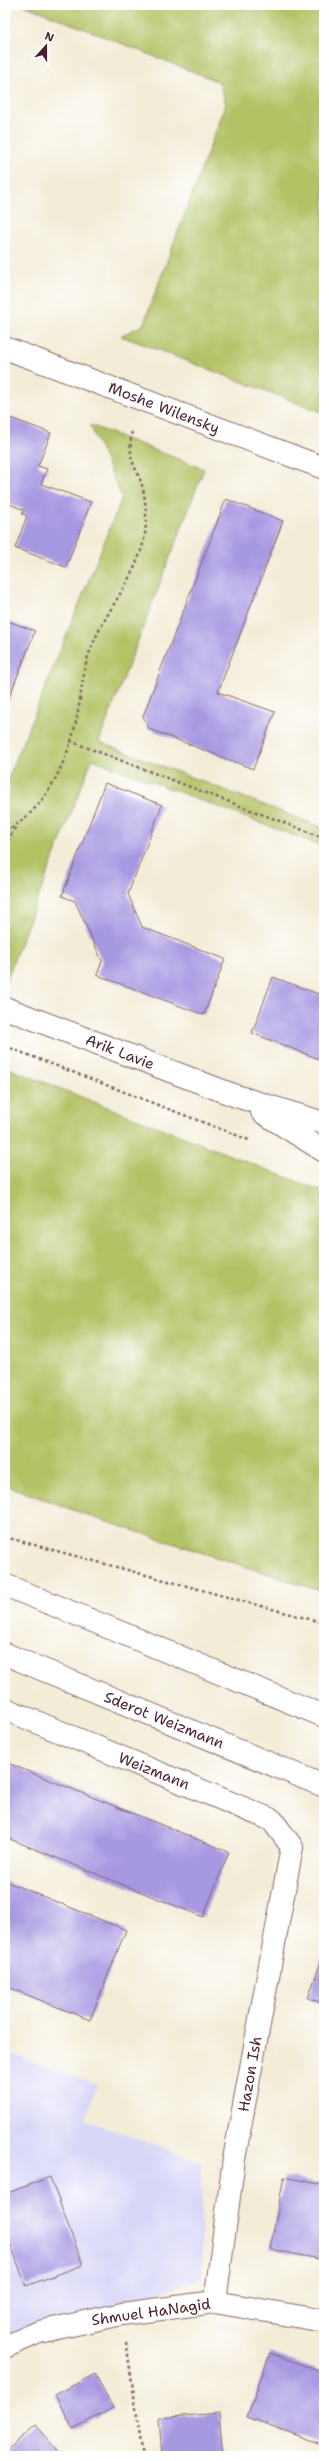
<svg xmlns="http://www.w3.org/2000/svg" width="329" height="2461" font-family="'Shantell Sans',sans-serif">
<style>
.built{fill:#d8d7f8}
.green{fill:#b3c265;stroke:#7e7048}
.building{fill:#a798e2}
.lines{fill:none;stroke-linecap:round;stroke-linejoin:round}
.minor-casing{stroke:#856767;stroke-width:24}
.secondary-casing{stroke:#856767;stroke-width:24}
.path{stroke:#856767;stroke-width:2.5;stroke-dasharray:3 3;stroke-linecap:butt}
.minor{stroke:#fff;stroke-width:22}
.secondary{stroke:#fff;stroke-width:22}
.labels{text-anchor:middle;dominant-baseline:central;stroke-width:3;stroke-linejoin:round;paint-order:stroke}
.street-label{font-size:15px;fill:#4a1f2b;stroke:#fff}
</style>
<rect width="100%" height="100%" fill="#fff"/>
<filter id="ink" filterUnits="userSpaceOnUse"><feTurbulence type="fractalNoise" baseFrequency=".025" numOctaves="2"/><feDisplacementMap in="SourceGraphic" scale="8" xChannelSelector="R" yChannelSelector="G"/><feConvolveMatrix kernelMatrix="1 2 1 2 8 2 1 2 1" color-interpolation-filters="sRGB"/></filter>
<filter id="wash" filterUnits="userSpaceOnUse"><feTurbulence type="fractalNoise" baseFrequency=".012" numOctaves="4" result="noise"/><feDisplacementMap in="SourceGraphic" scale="16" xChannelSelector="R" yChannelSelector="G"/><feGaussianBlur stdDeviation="0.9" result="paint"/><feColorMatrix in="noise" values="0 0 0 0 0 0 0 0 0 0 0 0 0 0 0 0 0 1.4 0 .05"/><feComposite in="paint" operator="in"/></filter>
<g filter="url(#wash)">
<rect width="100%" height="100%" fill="#f3ecd7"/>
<path class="built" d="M 5,2052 L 97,2084 L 85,2120 L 201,2162 L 202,2279 L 5,2336 Z"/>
<path class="green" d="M 24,5 L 324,5 L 324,413 L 121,336 L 143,325 L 226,104 L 219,82 Z
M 90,425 L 204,469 L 99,742 L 324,828 L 324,847 L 92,759 L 5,983 L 5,778 L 8,779 L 122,498 Z
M 5,1067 L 324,1192 L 324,1592 L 95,1518 L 5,1485 Z"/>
<g id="blocks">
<path class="building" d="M 5,416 L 51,433 L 38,466 L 47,469 L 41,484 L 91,502 L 66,567 L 15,548 L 27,516 L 22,514 L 24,510 L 5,502 L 5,487 L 9,481 L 5,479 Z
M 226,499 L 283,521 L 218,692 L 275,712 L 253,769 L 149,729 L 143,716 Z
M 5,620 L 35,631 L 5,708 Z
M 105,783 L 162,805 L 128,894 L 142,927 L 225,959 L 204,1015 L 97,975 L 102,961 L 75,901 L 62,896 Z
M 273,977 L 324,996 L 324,1061 L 252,1033 Z
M 5,1762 L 229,1852 L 203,1917 L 5,1837 Z
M 5,1881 L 126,1930 L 90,2020 L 5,1986 Z
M 324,1953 L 324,2004 L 308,1998 Z
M 50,2177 L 83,2265 L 26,2286 L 5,2229 L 5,2194 Z
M 284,2177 L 324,2185 L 324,2260 L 270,2249 Z
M 270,2353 L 324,2373 L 324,2445 L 247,2417 Z
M 95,2374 L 113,2408 L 73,2429 L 55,2395 Z
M 219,2413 L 223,2456 L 162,2456 L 159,2418 Z
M 36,2425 L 63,2456 L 5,2456 L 5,2452 Z"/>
</g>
</g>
<g filter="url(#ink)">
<use href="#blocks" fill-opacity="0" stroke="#856767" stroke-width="1"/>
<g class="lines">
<g class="minor-casing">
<path id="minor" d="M 5,348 L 324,468
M 5,1008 L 236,1096 L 324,1123
M 262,1112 L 324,1151
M 5,1709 L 272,1820 L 292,1847 L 234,2159 L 215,2302
M 5,2347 L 39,2332 L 122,2314 L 215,2302 L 324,2321"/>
</g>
<g class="secondary-casing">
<path id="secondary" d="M 5,1585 L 324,1716
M 5,1654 L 324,1786"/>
</g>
<path class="path" d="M 70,741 L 324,838
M 5,831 C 46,812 69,758 77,717 C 82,692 82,669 92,646 C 107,608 139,574 145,534 C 147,517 146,498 141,482 C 138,473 132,464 131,454 C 130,446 131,437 132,429
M 5,846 L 16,826
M 5,1046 L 249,1140
M 5,1537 L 324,1623
M 126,2342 L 143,2456"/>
<use href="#minor" class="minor"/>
<use href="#secondary" class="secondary"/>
</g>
</g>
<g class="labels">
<g class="street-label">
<text transform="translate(164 408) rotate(21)">Moshe Wilensky</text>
<text transform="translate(120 1052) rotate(21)">Arik Lavie</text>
<text transform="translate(164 1720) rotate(22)">Sderot Weizmann</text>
<text transform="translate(154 1771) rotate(22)">Weizmann</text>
<text transform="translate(250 2074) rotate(-80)">Hazon Ish</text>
<text transform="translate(151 2312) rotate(-8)">Shmuel HaNagid</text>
</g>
</g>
<rect width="329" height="2461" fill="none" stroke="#fff" stroke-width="20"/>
<g transform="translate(46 46) rotate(21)" stroke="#ffffff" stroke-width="3" paint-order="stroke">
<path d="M0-3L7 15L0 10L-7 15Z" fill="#4a1f2b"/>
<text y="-6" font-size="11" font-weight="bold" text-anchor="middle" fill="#4a1f2b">N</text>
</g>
</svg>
